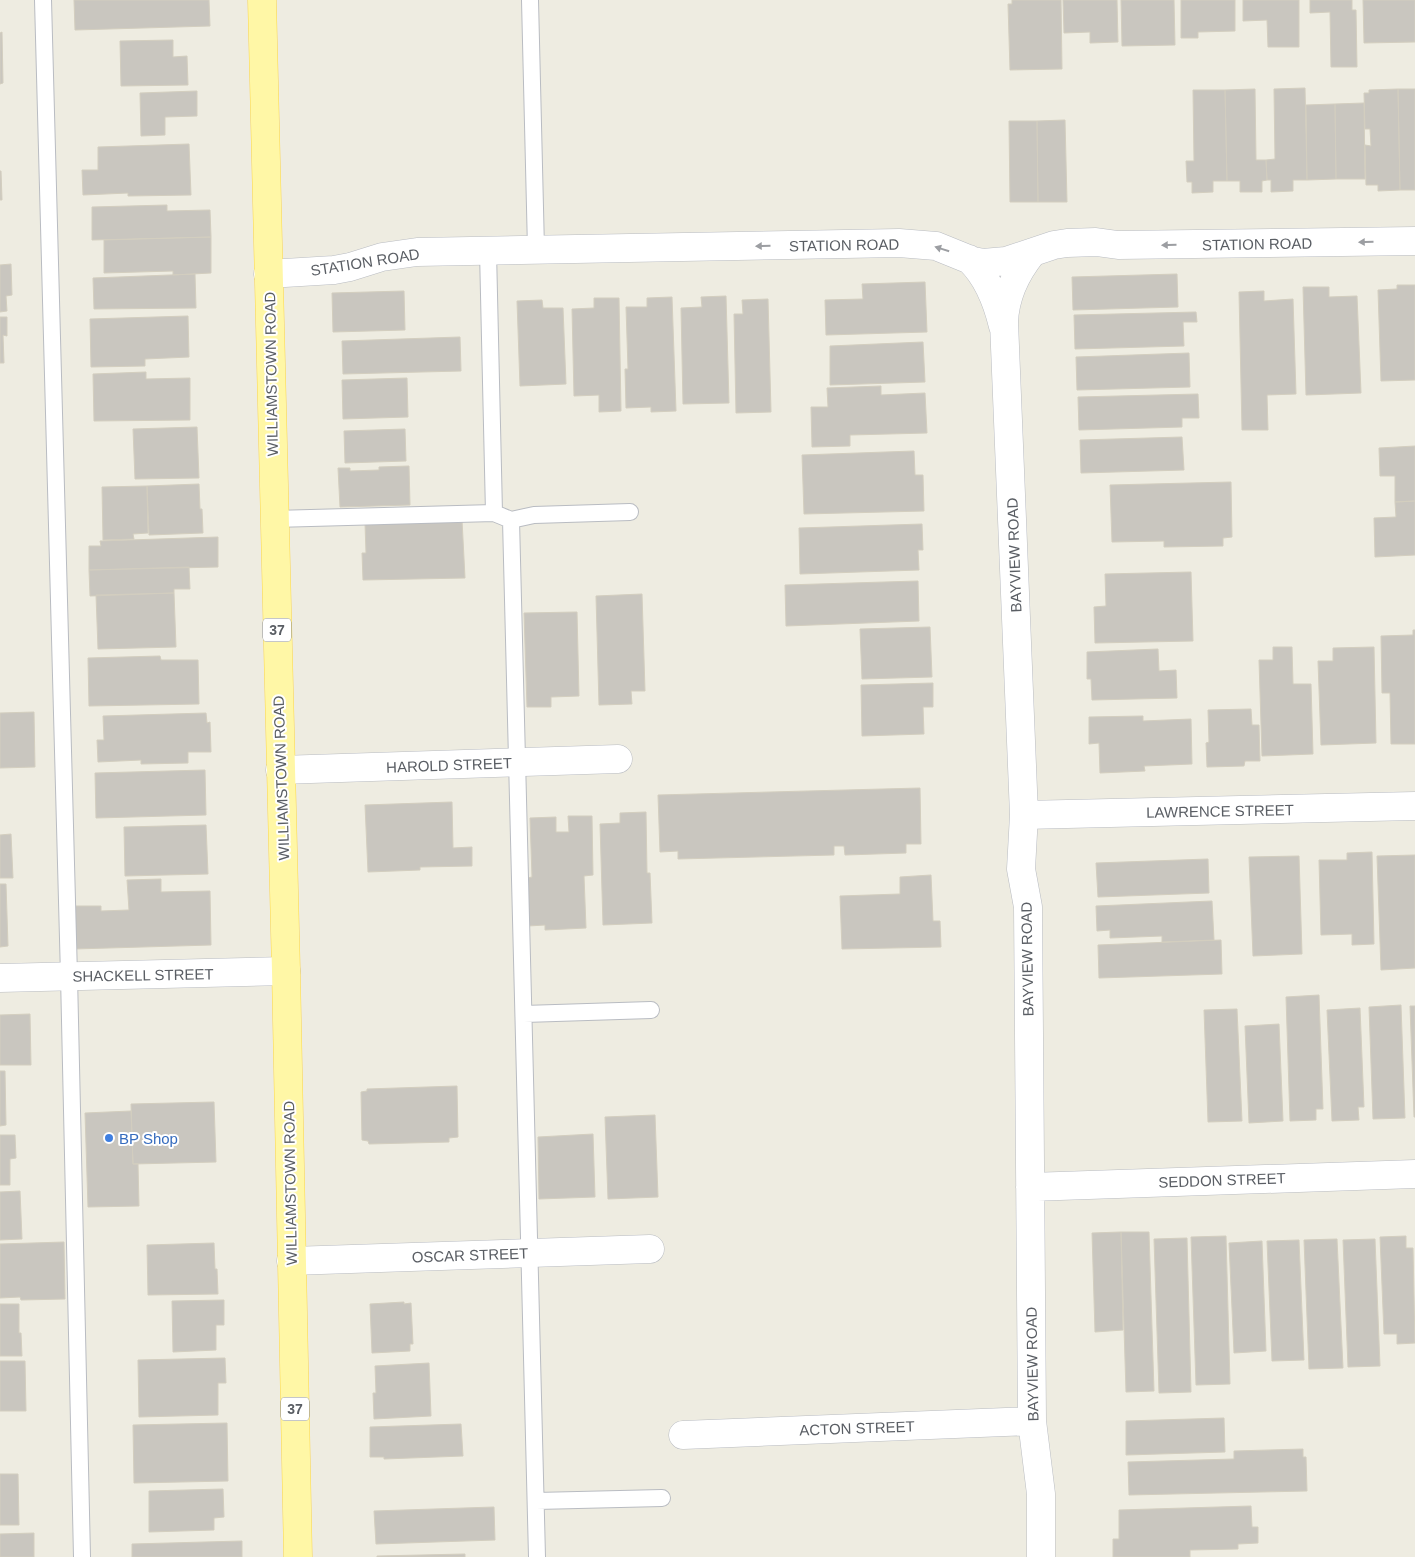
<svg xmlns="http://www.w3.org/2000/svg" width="1415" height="1557" font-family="Arial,sans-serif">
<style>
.building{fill:#c9c6bf;stroke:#d3cebf}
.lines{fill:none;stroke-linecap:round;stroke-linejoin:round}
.service-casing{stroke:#b9bcc2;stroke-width:18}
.minor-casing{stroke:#b9bcc2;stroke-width:29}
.primary-casing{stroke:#fbd64d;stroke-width:29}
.service{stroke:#fff;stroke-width:16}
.minor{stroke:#fff;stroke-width:28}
.primary{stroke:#fff7a6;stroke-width:28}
.oneway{fill:#9c9ea2}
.shop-dot{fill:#3f7fe0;stroke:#fff;stroke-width:2}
.labels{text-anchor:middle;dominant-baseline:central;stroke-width:4;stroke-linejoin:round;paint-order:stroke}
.shield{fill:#fff;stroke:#8c8e92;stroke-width:1}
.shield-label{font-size:14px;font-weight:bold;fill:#5a5e64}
.street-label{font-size:15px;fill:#5a5e64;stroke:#fff}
.shop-label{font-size:15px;fill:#366cbe;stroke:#fff;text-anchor:start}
</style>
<rect width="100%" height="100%" fill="#eeece1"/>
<path class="building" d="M 74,0 L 209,0 L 210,26 L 75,30 Z
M 1012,0 L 1061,0 L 1062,69 L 1010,70 L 1008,4 L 1012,4 Z
M 1063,0 L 1117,0 L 1118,42 L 1090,43 L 1090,32 L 1064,33 Z
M 1121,0 L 1174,0 L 1175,45 L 1122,46 Z
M 1181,0 L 1235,0 L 1235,31 L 1198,32 L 1198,38 L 1181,38 Z
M 1243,0 L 1299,0 L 1299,47 L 1268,47 L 1267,20 L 1243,21 Z
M 1310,0 L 1352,0 L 1352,10 L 1356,10 L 1357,67 L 1331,67 L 1330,12 L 1310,13 Z
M 1363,0 L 1415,0 L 1415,42 L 1364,43 Z
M 2,32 L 3,83 L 0,84 L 0,33 Z
M 173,40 L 173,57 L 187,56 L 188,85 L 121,86 L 120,41 Z
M 1305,88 L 1307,180 L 1293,180 L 1293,191 L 1271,192 L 1271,180 L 1267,180 L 1266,160 L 1275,159 L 1274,89 Z
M 1255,89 L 1256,160 L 1266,160 L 1267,180 L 1262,181 L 1262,192 L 1240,192 L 1240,181 L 1227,181 L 1225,90 Z
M 1398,89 L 1400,190 L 1378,191 L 1378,185 L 1366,185 L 1365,145 L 1371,146 L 1370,129 L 1365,129 L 1364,93 L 1369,93 L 1369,90 Z
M 1398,89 L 1415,89 L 1415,190 L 1400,190 Z
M 1193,90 L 1225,90 L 1227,181 L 1213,181 L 1213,192 L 1192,193 L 1192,182 L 1187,182 L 1186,161 L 1194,161 Z
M 197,91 L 197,116 L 165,117 L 165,135 L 141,136 L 140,93 Z
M 1364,103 L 1365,179 L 1336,179 L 1335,104 Z
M 1335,104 L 1336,179 L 1307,180 L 1306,105 Z
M 1065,120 L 1067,202 L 1038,202 L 1037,121 Z
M 1009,121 L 1037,121 L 1038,202 L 1010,202 Z
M 189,144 L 191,195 L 128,196 L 128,193 L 83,195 L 82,170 L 98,170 L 98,147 Z
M 0,171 L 1,171 L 2,200 L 0,200 Z
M 167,205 L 167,211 L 210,210 L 211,237 L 92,240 L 92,207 Z
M 211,237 L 211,273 L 173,275 L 173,271 L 104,273 L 104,240 Z
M 11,264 L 12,295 L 6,296 L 7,311 L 0,312 L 0,265 Z
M 195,274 L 196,308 L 94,309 L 93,278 Z
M 1177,274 L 1178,307 L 1073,310 L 1072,277 Z
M 925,282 L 927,332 L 826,335 L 825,300 L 863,299 L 862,284 Z
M 1397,285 L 1415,285 L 1415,380 L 1381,381 L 1378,290 L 1397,289 Z
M 1303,287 L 1329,287 L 1329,297 L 1357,296 L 1361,393 L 1306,395 Z
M 404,291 L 405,330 L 333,332 L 332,293 Z
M 1264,291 L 1264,301 L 1293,299 L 1296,394 L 1267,395 L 1268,430 L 1242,430 L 1239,292 Z
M 726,296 L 729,403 L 683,404 L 681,308 L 702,307 L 701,297 Z
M 672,297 L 676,411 L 651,412 L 651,407 L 626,408 L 625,369 L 628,369 L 626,307 L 647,307 L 647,298 Z
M 594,298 L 619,298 L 621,411 L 599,412 L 599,395 L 574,396 L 572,309 L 594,308 Z
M 768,299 L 771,412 L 736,413 L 734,314 L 743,314 L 742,300 Z
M 542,300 L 543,308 L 563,308 L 566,384 L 520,386 L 517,301 Z
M 1196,312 L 1197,322 L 1183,322 L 1184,346 L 1075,349 L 1074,315 Z
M 188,316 L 189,357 L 145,359 L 145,366 L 91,367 L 90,319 Z
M 0,317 L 7,317 L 7,336 L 3,335 L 4,363 L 0,363 Z
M 460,337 L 461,371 L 343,374 L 342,341 Z
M 923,342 L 925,382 L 830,385 L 830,346 Z
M 1189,353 L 1190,387 L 1077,390 L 1076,357 Z
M 146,372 L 146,379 L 190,378 L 190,420 L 94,421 L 93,374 Z
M 407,378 L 408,417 L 343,419 L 342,380 Z
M 881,386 L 881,395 L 925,393 L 927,433 L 850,435 L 850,446 L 812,447 L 811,407 L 828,407 L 827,388 Z
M 1198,394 L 1199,418 L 1182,418 L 1182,427 L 1079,430 L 1078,397 Z
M 197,427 L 199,478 L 135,479 L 133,429 Z
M 405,429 L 406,461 L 345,463 L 344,431 Z
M 1182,437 L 1184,470 L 1081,473 L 1080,440 Z
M 1415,446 L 1415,501 L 1395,502 L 1395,476 L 1380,476 L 1379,448 Z
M 914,451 L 915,475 L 923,475 L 924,511 L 804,514 L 802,455 Z
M 409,466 L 410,505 L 340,507 L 338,468 L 350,468 L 350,471 L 379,470 L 379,467 Z
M 1231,482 L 1232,537 L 1223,538 L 1223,546 L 1164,547 L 1164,541 L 1112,542 L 1110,485 Z
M 199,484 L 200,509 L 202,509 L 203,533 L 149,535 L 147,486 Z
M 147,486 L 148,533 L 133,534 L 134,539 L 103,540 L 102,487 Z
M 1415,501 L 1415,555 L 1375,557 L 1374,518 L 1396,517 L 1395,502 Z
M 462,520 L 465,578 L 363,580 L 362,553 L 366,553 L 365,523 Z
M 922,524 L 923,550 L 918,550 L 919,570 L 800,574 L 799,528 Z
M 218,537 L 218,567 L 89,570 L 89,546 L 101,546 L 100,541 Z
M 189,567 L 190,589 L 174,589 L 174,593 L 90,596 L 89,570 Z
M 1191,572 L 1193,641 L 1095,643 L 1094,607 L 1106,606 L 1105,574 Z
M 918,581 L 919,621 L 786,626 L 785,585 Z
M 174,593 L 176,647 L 98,649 L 96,595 Z
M 642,594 L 645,691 L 631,691 L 632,704 L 599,705 L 596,596 Z
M 577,612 L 579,696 L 551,697 L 551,707 L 527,707 L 524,613 Z
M 930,627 L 932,677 L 862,679 L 860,629 Z
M 1413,630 L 1415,630 L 1415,744 L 1391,744 L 1390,693 L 1382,693 L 1381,636 L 1413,635 Z
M 1273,647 L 1292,647 L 1293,684 L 1311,684 L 1313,754 L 1262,756 L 1259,660 L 1273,660 Z
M 1374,647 L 1376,743 L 1321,745 L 1318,661 L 1333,661 L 1333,648 Z
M 1158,649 L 1159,671 L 1176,670 L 1177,698 L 1092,700 L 1091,679 L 1087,679 L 1087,652 Z
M 160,656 L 161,660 L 198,660 L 199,704 L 89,706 L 88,658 Z
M 933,683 L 933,707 L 923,707 L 924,734 L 862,736 L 861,685 Z
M 1251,709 L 1252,725 L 1259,725 L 1260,761 L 1245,761 L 1244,766 L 1207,767 L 1206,743 L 1209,742 L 1208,710 Z
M 34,712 L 35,767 L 0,768 L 0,713 Z
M 206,713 L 207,723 L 210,722 L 211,752 L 188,752 L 188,763 L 141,764 L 141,760 L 98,762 L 97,740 L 104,740 L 103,716 Z
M 1143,716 L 1143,721 L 1191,719 L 1192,764 L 1144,766 L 1145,771 L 1100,773 L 1099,743 L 1089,744 L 1089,717 Z
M 205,770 L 206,815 L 96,818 L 95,773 Z
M 920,788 L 921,844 L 906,844 L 906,853 L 845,855 L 844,846 L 834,846 L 834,855 L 678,859 L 678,851 L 660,852 L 658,795 Z
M 452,802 L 453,848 L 472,847 L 472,866 L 420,867 L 420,870 L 368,872 L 365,805 Z
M 646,812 L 647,873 L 650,873 L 652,923 L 603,925 L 600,824 L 620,823 L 620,813 Z
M 568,816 L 592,816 L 593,875 L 584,876 L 586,928 L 545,930 L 545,925 L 528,926 L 527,878 L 532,877 L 530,818 L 556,817 L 556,832 L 569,832 Z
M 206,825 L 208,874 L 125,876 L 124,827 Z
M 11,834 L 13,878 L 0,878 L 0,835 Z
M 1372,852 L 1374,944 L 1352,945 L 1352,934 L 1321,935 L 1319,860 L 1347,860 L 1347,853 Z
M 1415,855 L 1415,968 L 1381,970 L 1377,856 Z
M 1299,856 L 1302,954 L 1253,956 L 1249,857 Z
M 1208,859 L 1209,893 L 1098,897 L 1096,863 Z
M 931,875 L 933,921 L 940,921 L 941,947 L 842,949 L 840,896 L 900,894 L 900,877 Z
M 161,879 L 161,892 L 210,891 L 211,945 L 74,949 L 73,906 L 101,906 L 101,911 L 129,910 L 127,880 Z
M 0,884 L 6,884 L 8,946 L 0,947 Z
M 1212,901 L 1214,940 L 1162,942 L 1162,936 L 1110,938 L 1110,930 L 1097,931 L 1096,906 Z
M 1221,940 L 1222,974 L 1099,978 L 1098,945 Z
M 1319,995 L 1323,1109 L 1316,1109 L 1316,1120 L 1290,1121 L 1286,997 Z
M 1401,1005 L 1405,1118 L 1373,1119 L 1369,1007 Z
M 1410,1006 L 1415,1006 L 1415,1117 L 1414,1117 Z
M 1360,1008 L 1364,1107 L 1358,1107 L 1359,1120 L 1332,1121 L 1327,1010 Z
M 1237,1009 L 1242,1121 L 1208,1122 L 1204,1010 Z
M 30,1014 L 31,1065 L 0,1065 L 0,1015 Z
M 1279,1024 L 1283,1121 L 1249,1123 L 1245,1026 Z
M 0,1071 L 5,1071 L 6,1125 L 0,1126 Z
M 457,1086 L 458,1137 L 449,1138 L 449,1142 L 369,1144 L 368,1141 L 362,1140 L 361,1092 L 367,1091 L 367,1089 Z
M 214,1102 L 216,1162 L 133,1164 L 131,1104 Z
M 131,1111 L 133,1164 L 138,1164 L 139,1206 L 88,1207 L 85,1113 Z
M 655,1115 L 658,1197 L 608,1199 L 605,1117 Z
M 593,1134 L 595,1197 L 539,1199 L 538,1137 Z
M 0,1135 L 15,1135 L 16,1158 L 10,1159 L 10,1185 L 0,1185 Z
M 20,1191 L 22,1239 L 0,1240 L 0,1192 Z
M 1121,1232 L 1149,1232 L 1154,1391 L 1126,1392 Z
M 1121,1232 L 1123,1330 L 1095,1332 L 1092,1233 Z
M 1226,1236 L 1230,1384 L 1196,1385 L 1191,1237 Z
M 1406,1236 L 1406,1248 L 1413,1248 L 1415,1343 L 1397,1344 L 1397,1334 L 1384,1334 L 1380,1237 Z
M 1187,1238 L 1191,1392 L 1159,1393 L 1154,1239 Z
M 1337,1239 L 1343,1368 L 1309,1369 L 1304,1240 Z
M 1375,1239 L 1380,1366 L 1348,1367 L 1343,1240 Z
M 1299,1240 L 1304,1360 L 1272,1361 L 1267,1241 Z
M 1262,1241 L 1266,1351 L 1234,1353 L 1229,1243 Z
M 64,1242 L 65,1299 L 21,1300 L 20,1297 L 0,1298 L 0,1244 Z
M 214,1243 L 215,1269 L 217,1269 L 218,1294 L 148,1295 L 147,1245 Z
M 224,1300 L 224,1325 L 216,1325 L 216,1350 L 173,1352 L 172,1301 Z
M 404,1302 L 404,1304 L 411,1303 L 413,1344 L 410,1344 L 410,1351 L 372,1353 L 370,1304 Z
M 0,1304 L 19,1304 L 19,1333 L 21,1333 L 22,1356 L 0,1356 Z
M 225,1358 L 226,1383 L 218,1383 L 218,1415 L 139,1417 L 138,1360 Z
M 0,1361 L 25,1361 L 26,1411 L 0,1411 Z
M 429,1363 L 431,1416 L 374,1419 L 373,1393 L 376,1393 L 375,1366 Z
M 1224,1418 L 1225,1452 L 1126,1455 L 1126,1421 Z
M 227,1423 L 228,1481 L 134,1483 L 133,1425 Z
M 461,1424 L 463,1456 L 384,1459 L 384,1457 L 370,1457 L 370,1427 Z
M 1303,1449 L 1303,1457 L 1306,1457 L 1307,1491 L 1129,1495 L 1128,1462 L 1234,1459 L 1234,1451 Z
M 0,1474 L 18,1474 L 19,1525 L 0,1525 Z
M 223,1489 L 224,1517 L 214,1518 L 214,1530 L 149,1532 L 149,1491 Z
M 1251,1506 L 1252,1527 L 1258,1527 L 1258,1543 L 1238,1544 L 1238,1549 L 1190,1550 L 1190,1557 L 1113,1557 L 1113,1539 L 1119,1539 L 1119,1510 Z
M 494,1507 L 495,1540 L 376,1544 L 374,1511 Z
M 34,1533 L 34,1557 L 0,1557 L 0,1534 Z
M 242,1541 L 242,1557 L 132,1557 L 132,1544 Z
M 465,1554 L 465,1557 L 377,1557 L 377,1556 Z"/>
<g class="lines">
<g class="service-casing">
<path id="service" d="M 43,0 L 69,976 L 82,1557
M 530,0 L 536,249
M 488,251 L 494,513 L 511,520 L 537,1557
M 274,519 L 494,513
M 511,520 L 534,515 L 630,512
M 524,1014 L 651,1010
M 536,1501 L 662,1498"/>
</g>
<g class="minor-casing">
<path id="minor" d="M 1032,253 C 1016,273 1005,296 1004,322 L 1024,815 L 1021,869 L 1028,907 L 1032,1421 L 1041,1494 L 1041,1557
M 969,259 C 987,276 997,301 1003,326
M 268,274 L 334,270 L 350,267 L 382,257 L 417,252 L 899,243 L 936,246 L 973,261 L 983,263 L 1006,261 L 1054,245 L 1067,243 L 1096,242 L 1118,245 L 1415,241
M 280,770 L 618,759
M 1024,815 L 1415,806
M 0,978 L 286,971
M 1030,1187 L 1415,1174
M 291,1261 L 650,1249
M 683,1435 L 1032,1421"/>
</g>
<g class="primary-casing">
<path id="primary" d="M 262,0 L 286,971 L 298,1557"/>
</g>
<use href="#service" class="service"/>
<use href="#minor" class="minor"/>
<use href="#primary" class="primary"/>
</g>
<defs><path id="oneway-solid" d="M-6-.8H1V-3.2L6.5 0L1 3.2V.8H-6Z" transform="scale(1.25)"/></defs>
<g class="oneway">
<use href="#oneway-solid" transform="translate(1366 242) rotate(179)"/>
<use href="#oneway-solid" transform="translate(1169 245) rotate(179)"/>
<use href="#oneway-solid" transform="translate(763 246) rotate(179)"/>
<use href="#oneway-solid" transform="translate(942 249) rotate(-163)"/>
</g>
<circle class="shop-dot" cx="109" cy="1138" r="5"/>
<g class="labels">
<g class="shield">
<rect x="263" y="618.5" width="28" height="23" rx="4"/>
<rect x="281" y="1397.5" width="28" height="23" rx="4"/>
</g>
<g class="shield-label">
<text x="277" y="630">37</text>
<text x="295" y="1409">37</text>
</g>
<g class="street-label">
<text transform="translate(1257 244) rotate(-1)">STATION ROAD</text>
<text transform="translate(844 245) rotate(-1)">STATION ROAD</text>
<text transform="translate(365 262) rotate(-9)">STATION ROAD</text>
<text transform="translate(271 374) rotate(-91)">WILLIAMSTOWN ROAD</text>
<text transform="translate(1014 555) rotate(-92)">BAYVIEW ROAD</text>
<text transform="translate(449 765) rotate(-2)">HAROLD STREET</text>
<text transform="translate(281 778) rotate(-92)">WILLIAMSTOWN ROAD</text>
<text transform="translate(1220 811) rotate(-1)">LAWRENCE STREET</text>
<text transform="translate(1027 959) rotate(-91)">BAYVIEW ROAD</text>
<text transform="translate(143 975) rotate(-1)">SHACKELL STREET</text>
<text transform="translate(1222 1180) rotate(-2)">SEDDON STREET</text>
<text transform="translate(290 1183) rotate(-91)">WILLIAMSTOWN ROAD</text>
<text transform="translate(470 1255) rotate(-2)">OSCAR STREET</text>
<text transform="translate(1032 1364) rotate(-91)">BAYVIEW ROAD</text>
<text transform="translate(857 1428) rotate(-2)">ACTON STREET</text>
</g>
<g class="shop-label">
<text x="119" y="1138">BP Shop</text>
</g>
</g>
</svg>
